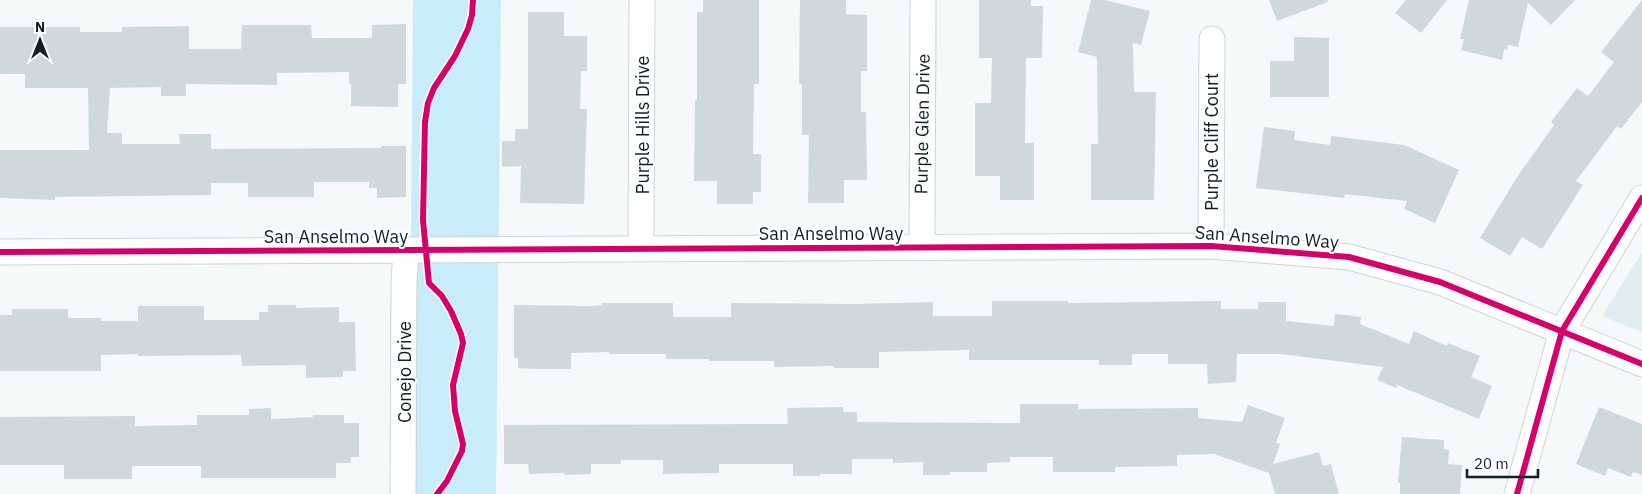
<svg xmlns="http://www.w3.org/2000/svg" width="1642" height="494" font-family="'IBM Plex Sans',sans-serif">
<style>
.built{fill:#e0edf1}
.green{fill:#c8ecf9}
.building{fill:#cfd9dc}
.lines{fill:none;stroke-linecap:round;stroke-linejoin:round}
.minor-casing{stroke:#ccd5d9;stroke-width:27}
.minor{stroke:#fefefe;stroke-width:25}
.cycleway-casing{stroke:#fff;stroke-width:9}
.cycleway{stroke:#d6006c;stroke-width:6}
.labels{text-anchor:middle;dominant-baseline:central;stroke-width:4;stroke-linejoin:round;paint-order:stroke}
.street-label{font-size:18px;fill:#0f1f24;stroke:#fff}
</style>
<rect width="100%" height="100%" fill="#f5f9fa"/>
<path class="built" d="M 1642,253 L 1642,332 L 1602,316 Z"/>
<path class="green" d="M 413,0 L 501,0 L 496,494 L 409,494 Z"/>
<path class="building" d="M 703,0 L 759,0 L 759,84 L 754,84 L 753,154 L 761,154 L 761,192 L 753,192 L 753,204 L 717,204 L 717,181 L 694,181 L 695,100 L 697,100 L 697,12 L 703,12 Z
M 800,0 L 846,0 L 846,14 L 867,15 L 867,71 L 861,71 L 861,112 L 866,112 L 867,180 L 844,180 L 844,203 L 808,203 L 809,135 L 802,135 L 802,84 L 799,84 Z
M 979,0 L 1031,0 L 1031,6 L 1043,6 L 1042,58 L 1026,58 L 1025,143 L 1034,143 L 1034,200 L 1000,200 L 1000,176 L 975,176 L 975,103 L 991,103 L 992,58 L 979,58 Z
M 1091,0 L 1105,0 L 1150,11 L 1141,45 L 1133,43 L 1134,92 L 1156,92 L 1154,200 L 1091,200 L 1091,144 L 1098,144 L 1097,57 L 1078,52 Z
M 1269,0 L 1328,0 L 1328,2 L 1277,21 Z
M 1406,0 L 1447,0 L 1421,33 L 1395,13 Z
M 1469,0 L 1575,0 L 1551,25 L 1528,3 L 1518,47 L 1508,45 L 1507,50 L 1504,49 L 1502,60 L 1461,50 L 1464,39 L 1460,39 Z
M 1642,0 L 1642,102 L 1621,129 L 1617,126 L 1576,181 L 1583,185 L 1542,249 L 1522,237 L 1510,256 L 1480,238 L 1517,177 L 1554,125 L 1551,122 L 1577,88 L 1588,96 L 1614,62 L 1601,52 Z
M 528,12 L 564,12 L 564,36 L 587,36 L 587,71 L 581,71 L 580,109 L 587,109 L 584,204 L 520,203 L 521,166 L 502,167 L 502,141 L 515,141 L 515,129 L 528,129 Z
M 406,24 L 406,84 L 398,84 L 398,107 L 351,106 L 351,84 L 349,84 L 349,72 L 277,73 L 277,85 L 186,84 L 186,96 L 161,96 L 161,87 L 110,88 L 107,133 L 122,133 L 122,144 L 180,144 L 179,134 L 211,134 L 211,149 L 381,148 L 381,146 L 406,146 L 406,197 L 377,198 L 377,188 L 369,188 L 369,182 L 314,182 L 314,197 L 248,197 L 248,183 L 211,183 L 211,195 L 55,197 L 55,200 L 0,198 L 0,150 L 89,150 L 88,88 L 25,88 L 25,74 L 0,74 L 0,27 L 80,27 L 80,32 L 122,32 L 122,27 L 189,26 L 189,49 L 241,49 L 242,25 L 311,25 L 312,38 L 372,38 L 372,25 Z
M 1294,37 L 1329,38 L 1329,97 L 1270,97 L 1270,61 L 1294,61 Z
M 1264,127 L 1295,131 L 1294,140 L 1330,145 L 1331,136 L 1404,145 L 1459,170 L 1435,223 L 1404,209 L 1407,201 L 1345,194 L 1344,198 L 1256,188 Z
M 992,301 L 1068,301 L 1068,303 L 1221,301 L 1221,309 L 1258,309 L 1258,302 L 1286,302 L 1286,321 L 1334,326 L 1335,314 L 1361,317 L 1360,324 L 1409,344 L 1414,331 L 1447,346 L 1448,343 L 1480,356 L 1471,377 L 1492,386 L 1479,419 L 1397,385 L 1396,388 L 1377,380 L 1383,367 L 1281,354 L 1237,354 L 1236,382 L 1208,384 L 1207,364 L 1168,364 L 1168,354 L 1132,354 L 1132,365 L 1099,365 L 1099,360 L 969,360 L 969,350 L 879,352 L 879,368 L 834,368 L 834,366 L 774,367 L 774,361 L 709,361 L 709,359 L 666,359 L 666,354 L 609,354 L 609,352 L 571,353 L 571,369 L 539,369 L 518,368 L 518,358 L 514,358 L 514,305 L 593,306 L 602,305 L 602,303 L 673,303 L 673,317 L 731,317 L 731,303 L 857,304 L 933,302 L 933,316 L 992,316 Z
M 268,305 L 296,305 L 296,308 L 339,307 L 339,322 L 355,322 L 356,371 L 343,371 L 343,377 L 306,378 L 306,365 L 242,366 L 241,355 L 138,356 L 138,354 L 101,355 L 101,371 L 0,371 L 0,315 L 12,315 L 12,309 L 68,309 L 68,318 L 101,318 L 101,321 L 138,321 L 138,306 L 204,306 L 204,320 L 259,320 L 259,312 L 268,312 Z
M 1020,404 L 1078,404 L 1078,409 L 1198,408 L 1198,418 L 1242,422 L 1248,405 L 1285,418 L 1276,443 L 1280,444 L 1273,464 L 1319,452 L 1323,466 L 1331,464 L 1339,494 L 1275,494 L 1269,473 L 1214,454 L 1177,455 L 1177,466 L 1115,467 L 1115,472 L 1053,472 L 1053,457 L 1010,457 L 1010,462 L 987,463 L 987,472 L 950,472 L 950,475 L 923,475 L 923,462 L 893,463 L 893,459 L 852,459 L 852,474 L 820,474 L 820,476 L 793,476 L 793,464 L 719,464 L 719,473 L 663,474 L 663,460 L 621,460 L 621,464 L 591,464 L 591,474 L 565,475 L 564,473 L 529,474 L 528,464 L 504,464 L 504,425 L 788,424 L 787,408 L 843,407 L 843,412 L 857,412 L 857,422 L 1020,423 Z
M 1599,407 L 1642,424 L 1642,475 L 1633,472 L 1631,477 L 1608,468 L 1605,476 L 1576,464 Z
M 271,408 L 271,419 L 313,417 L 313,415 L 344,415 L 344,423 L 359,423 L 359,457 L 351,457 L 351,463 L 336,463 L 336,478 L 201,478 L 201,466 L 132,466 L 132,479 L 64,479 L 64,465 L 0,465 L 0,417 L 135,416 L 135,426 L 197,425 L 197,415 L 249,415 L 249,409 Z
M 1402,437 L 1444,440 L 1444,449 L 1449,450 L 1448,464 L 1462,465 L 1460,494 L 1400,494 L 1400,483 L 1398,483 Z"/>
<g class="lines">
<g class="minor-casing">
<path id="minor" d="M 1211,246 L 1212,39
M 922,247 L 923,0
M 641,249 L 642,0
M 0,252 L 1211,246 L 1349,257 L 1440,282 L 1642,364
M 403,494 L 404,282 L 406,251
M 1517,494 L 1562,331 L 1642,198"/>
</g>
<use href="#minor" class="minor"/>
<g class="cycleway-casing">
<path id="cycleway" d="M 0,252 L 1211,246 L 1349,257 L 1440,282 L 1642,364
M 437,494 L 447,481 L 462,451 L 463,444 L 455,411 L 453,385 L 463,343 L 461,334 L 451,311 L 442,296 L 429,283 L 423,220 L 425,122 L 428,103 L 434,88 L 455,56 L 468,29 L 472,15 L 473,0
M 1517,494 L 1562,331 L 1642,198"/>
</g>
<use href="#cycleway" class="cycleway"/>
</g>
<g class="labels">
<g class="street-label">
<text transform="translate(922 124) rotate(-89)">Purple Glen Drive</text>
<text transform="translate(642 125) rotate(-90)">Purple Hills Drive</text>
<text transform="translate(1211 142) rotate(-90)">Purple Cliff Court</text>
<text x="831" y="233">San Anselmo Way</text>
<text x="336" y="236">San Anselmo Way</text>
<text transform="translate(1267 237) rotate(4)">San Anselmo Way</text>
<text transform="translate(404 372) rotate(-90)">Conejo Drive</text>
</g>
</g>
<g transform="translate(40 40)" stroke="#ffffff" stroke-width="4" paint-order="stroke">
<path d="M0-4L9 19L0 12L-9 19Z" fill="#0f1f24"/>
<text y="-8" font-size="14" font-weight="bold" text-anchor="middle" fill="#0f1f24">N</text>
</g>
<path d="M1467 469v8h71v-8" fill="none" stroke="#0f1f24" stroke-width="2.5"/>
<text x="1474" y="469" font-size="15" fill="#0f1f24" stroke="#ffffff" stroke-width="4" paint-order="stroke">20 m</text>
</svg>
